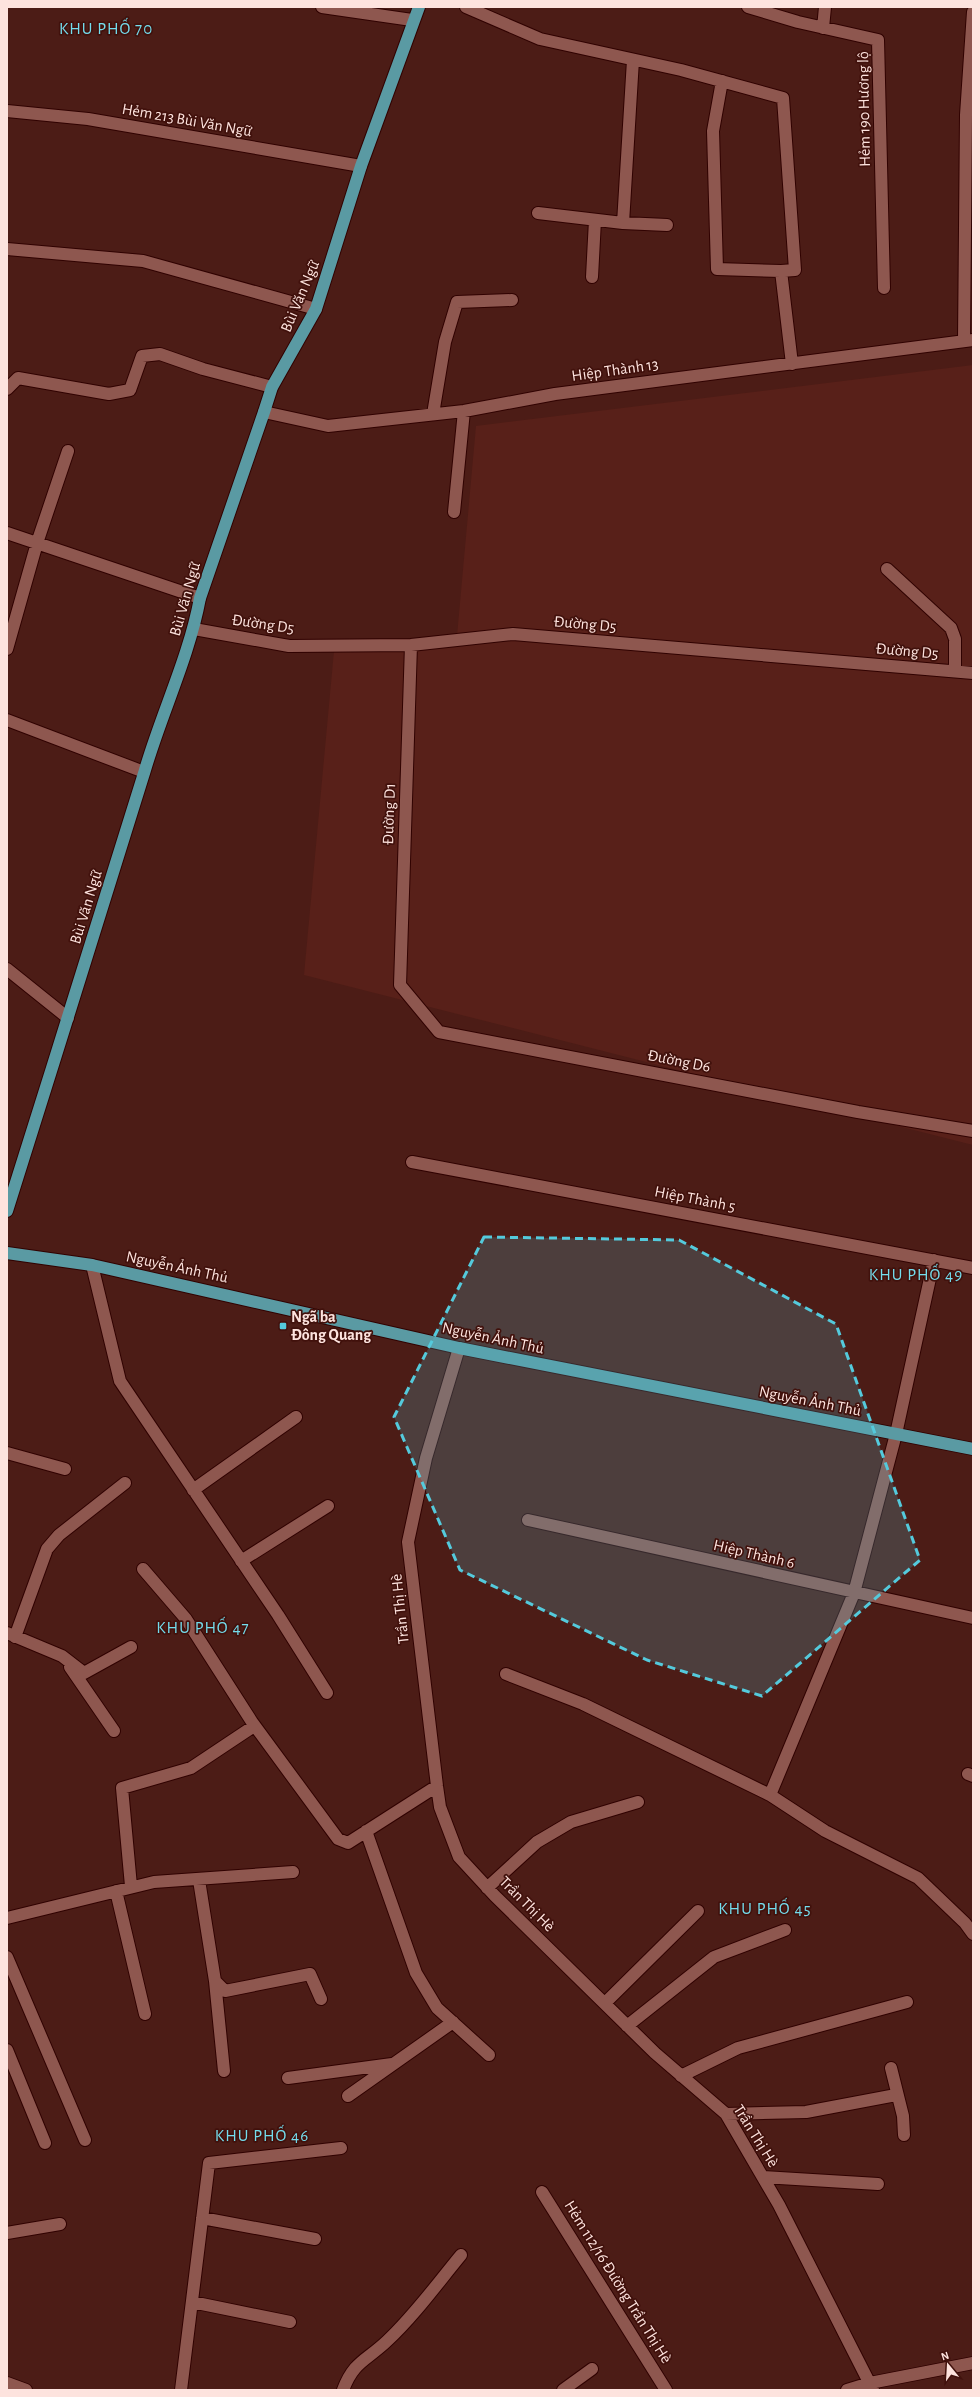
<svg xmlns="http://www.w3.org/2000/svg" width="980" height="2397" font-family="'Alegreya Sans',sans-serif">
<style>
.built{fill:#582019}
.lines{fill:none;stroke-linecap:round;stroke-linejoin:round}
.minor-casing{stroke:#300201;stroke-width:14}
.major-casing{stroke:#300201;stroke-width:14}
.minor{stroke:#8e574f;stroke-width:12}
.major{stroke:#5a9aa3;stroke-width:12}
.marked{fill:#54cadc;fill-opacity:0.2;stroke:#54cadc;stroke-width:3;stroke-dasharray:8 5;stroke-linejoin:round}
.poi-dot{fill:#54cadc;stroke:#41110c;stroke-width:1.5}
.labels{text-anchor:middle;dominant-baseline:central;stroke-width:3.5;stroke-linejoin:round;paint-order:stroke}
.street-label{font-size:16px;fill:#fde3de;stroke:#41110c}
.poi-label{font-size:16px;font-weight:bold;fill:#fde3de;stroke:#41110c;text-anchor:start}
.neighbourhood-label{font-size:17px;letter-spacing:1px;fill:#74dded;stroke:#41110c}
</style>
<rect width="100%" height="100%" fill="#4c1c16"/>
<path class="built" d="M 973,365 L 973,1145 L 304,975 L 334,651 L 456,647 L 476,426 Z"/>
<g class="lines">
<g class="minor-casing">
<path id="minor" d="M 322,7 L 412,20
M 466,7 L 540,39 L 681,70 L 783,98 L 795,270 L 781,271 L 792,364
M 748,7 L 798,22 L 878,40 L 884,288
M 823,28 L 825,7
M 722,81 L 713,131 L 717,269 L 781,271
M 7,111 L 88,119 L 361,166
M 538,213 L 623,223 L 667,225
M 623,223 L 633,60
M 7,249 L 143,261 L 316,309
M 592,277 L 595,220
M 964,341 L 966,115 L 973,12
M 7,389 L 18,378 L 109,394 L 130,390 L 142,356 L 160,354 L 203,369 L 272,387
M 264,412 L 328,426 L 464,411 L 555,394 L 973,340
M 433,414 L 445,342 L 457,302 L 512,300
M 454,512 L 464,411
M 7,533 L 200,598
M 887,569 L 951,628 L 955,639 L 955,671
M 194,629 L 289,646 L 411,645 L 513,634 L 973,673
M 411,645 L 400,985 L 439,1032 L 858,1112 L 973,1131
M 7,649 L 37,543 L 68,451
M 7,720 L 144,772
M 7,969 L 68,1018
M 412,1162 L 973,1268
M 934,1260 L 896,1434 L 854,1593 L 770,1795 L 825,1831 L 918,1878 L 965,1923 L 973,1934
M 92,1265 L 120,1381 L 278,1615 L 327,1693
M 459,1348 L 426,1458 L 408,1542 L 437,1786 L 440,1807 L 459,1857 L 495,1896 L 655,2053 L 726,2114 L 779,2205 L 873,2390
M 7,1453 L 65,1469
M 193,1490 L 296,1417
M 528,1520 L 973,1618
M 241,1561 L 328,1506
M 143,1569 L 186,1619 L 252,1722 L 338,1839 L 348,1843 L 437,1786
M 7,1633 L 62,1656 L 84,1673 L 131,1647
M 15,1637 L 47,1549 L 59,1535 L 125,1483
M 70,1667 L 114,1731
M 506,1674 L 583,1704 L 770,1795
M 968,1774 L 973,1776
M 366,1831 L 416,1973 L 437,2008 L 489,2055
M 199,1880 L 215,1981 L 225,1991 L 310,1974 L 321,1999
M 131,1886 L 122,1788 L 191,1768 L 254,1726
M 487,1888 L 537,1842 L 571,1822 L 638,1802
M 116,1891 L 145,2014
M 7,1918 L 154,1882 L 293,1872
M 7,1957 L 85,2140
M 215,1981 L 224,2071
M 605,2003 L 698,1911
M 627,2026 L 714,1957 L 785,1930
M 7,2050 L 45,2143
M 891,2068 L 903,2116 L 904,2135
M 681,2076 L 738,2048 L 907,2002
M 288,2078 L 392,2064
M 348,2096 L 453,2022
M 726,2114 L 806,2112 L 896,2095
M 763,2177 L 878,2184
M 542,2192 L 666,2390
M 202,2218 L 315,2239
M 7,2233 L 60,2224
M 192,2302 L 290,2322
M 7,2383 L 26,2390
M 181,2390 L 209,2163 L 341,2148
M 343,2390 C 354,2361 366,2361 387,2341 C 414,2316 437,2284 461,2255
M 563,2390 L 592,2369
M 847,2390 L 870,2383 L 973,2363"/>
</g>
<g class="major-casing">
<path id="major" d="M 7,1211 C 53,1064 100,917 145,770 C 162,712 189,657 200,598 L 264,412 L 272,387 L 316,309 L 361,166 L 419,7
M 7,1253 L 92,1265 L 459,1348 L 973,1449"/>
</g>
<use href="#minor" class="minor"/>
<use href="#major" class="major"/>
</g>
<path class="marked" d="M 484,1237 L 679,1240 L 836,1324 L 920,1560 L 762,1696 L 647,1660 L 460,1570 L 394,1417 Z"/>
<rect class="poi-dot" x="279" y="1322" width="8" height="8" rx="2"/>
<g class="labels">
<g class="street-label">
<text transform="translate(864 109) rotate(-91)">Hẻm 190 Hương lộ</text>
<text transform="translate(187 120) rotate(10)">Hẻm 213 Bùi Văn Ngữ</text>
<text transform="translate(300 296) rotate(-67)">Bùi Văn Ngữ</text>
<text transform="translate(615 370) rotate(-8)">Hiệp Thành 13</text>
<text transform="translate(185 599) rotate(-74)">Bùi Văn Ngữ</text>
<text transform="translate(263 624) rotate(8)">Đường D5</text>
<text transform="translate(585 624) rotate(5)">Đường D5</text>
<text transform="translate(907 651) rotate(5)">Đường D5</text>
<text transform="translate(389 814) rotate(-88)">Đường D1</text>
<text transform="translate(86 907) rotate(-73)">Bùi Văn Ngữ</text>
<text transform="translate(679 1061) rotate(11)">Đường D6</text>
<text transform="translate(695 1199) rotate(11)">Hiệp Thành 5</text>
<text transform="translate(177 1267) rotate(12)">Nguyễn Ảnh Thủ</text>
<text transform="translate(493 1338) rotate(12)">Nguyễn Ảnh Thủ</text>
<text transform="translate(810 1401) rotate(11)">Nguyễn Ảnh Thủ</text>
<text transform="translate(754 1554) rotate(13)">Hiệp Thành 6</text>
<text transform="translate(400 1609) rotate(-96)">Trần Thị Hè</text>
<text transform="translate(527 1904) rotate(45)">Trần Thị Hè</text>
<text transform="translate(756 2136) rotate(58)">Trần Thị Hè</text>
<text transform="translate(618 2282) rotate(58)">Hẻm 112/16 Đường Trần Thị Hè</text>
</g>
<g class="poi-label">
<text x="291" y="1317">Ngã ba<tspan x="291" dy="18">Đông Quang</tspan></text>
</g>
<g class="neighbourhood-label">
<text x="106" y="28">KHU PHỐ 70</text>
<text x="916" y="1274">KHU PHỐ 49</text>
<text x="203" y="1627">KHU PHỐ 47</text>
<text x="765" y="1908">KHU PHỐ 45</text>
<text x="262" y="2135">KHU PHỐ 46</text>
</g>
</g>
<rect width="980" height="2397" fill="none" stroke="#fde3de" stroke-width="16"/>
<g transform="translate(948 2365) rotate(342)" stroke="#41110c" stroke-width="3" paint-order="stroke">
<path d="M0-3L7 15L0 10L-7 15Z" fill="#fde3de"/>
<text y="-6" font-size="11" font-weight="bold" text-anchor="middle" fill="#fde3de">N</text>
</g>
</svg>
